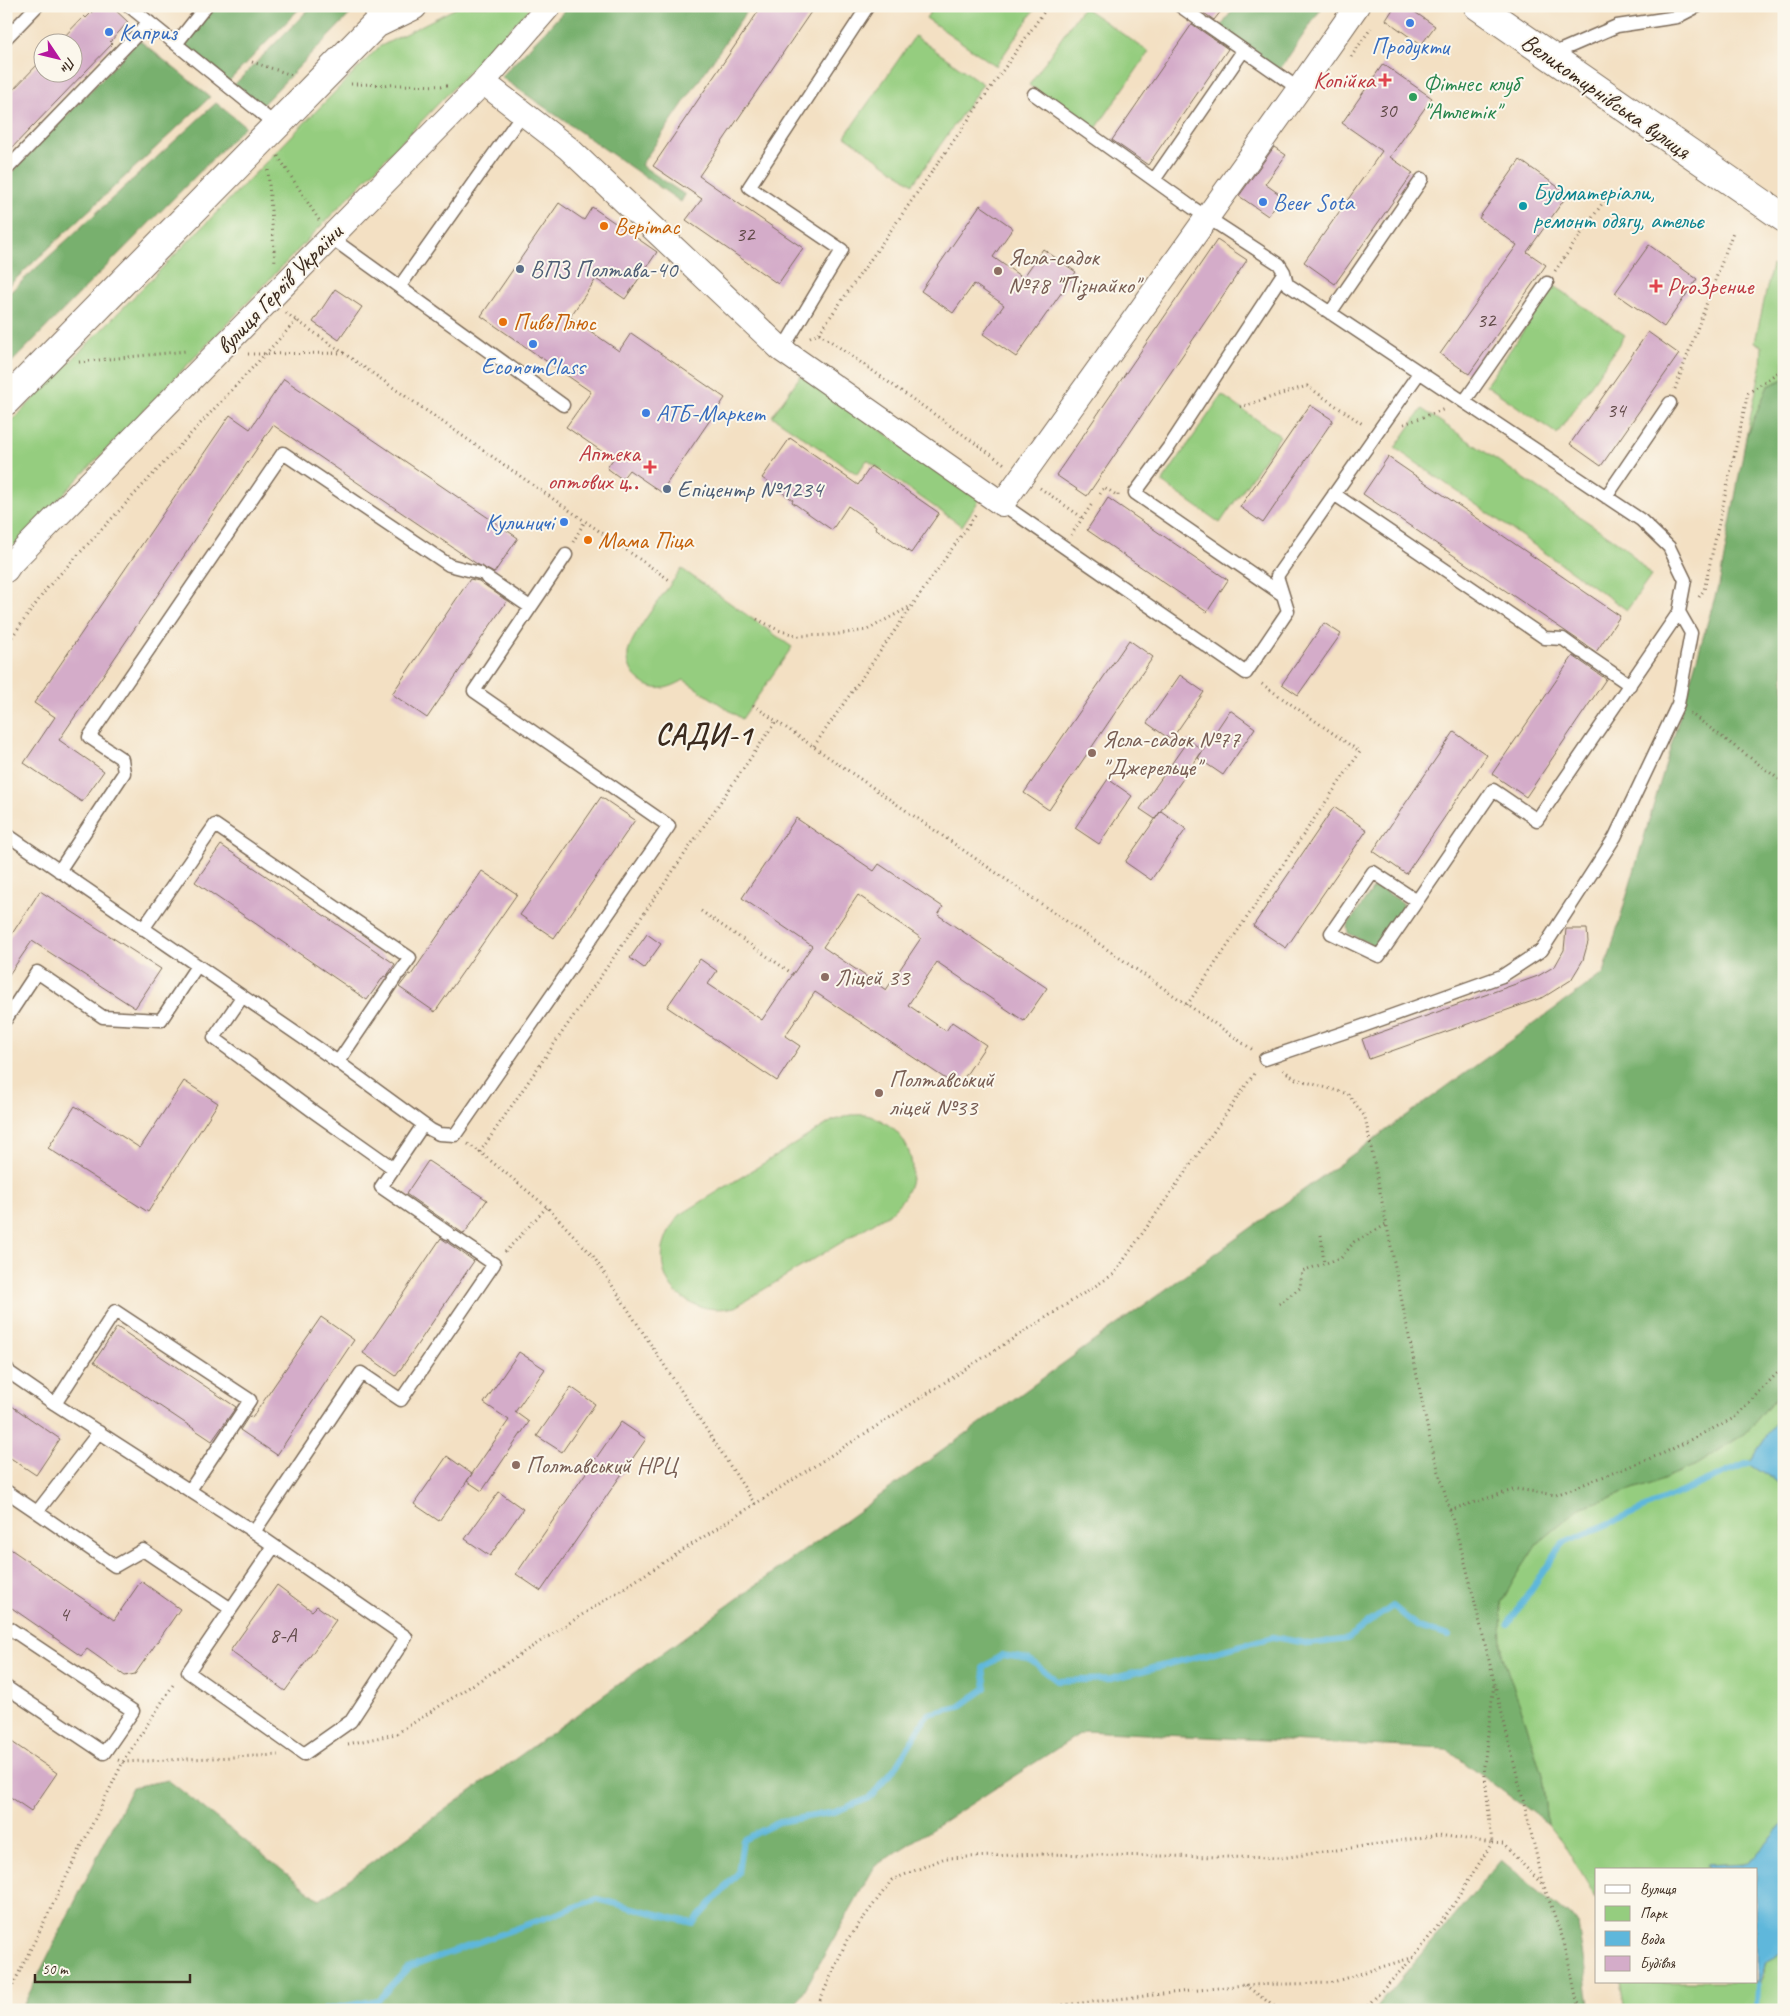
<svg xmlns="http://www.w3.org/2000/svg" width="1790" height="2016" font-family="Caveat,sans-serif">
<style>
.green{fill:#95cd7f;stroke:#687c4e}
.forest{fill:#78b06e;stroke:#5a6d46}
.water{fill:#5eb7db;stroke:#4c707c}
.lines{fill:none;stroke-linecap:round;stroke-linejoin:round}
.stream{stroke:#5eb7db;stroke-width:6}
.building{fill:#d4acc9;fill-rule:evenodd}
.lane-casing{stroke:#7b6a58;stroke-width:15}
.street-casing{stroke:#7b6a58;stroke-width:26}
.secondary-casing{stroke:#7b6a58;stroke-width:30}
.primary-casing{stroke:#7b6a58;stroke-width:30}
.path{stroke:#7b6a58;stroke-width:3;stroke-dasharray:1 4;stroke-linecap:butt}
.lane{stroke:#fff;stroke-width:12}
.street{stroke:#fff;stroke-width:24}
.secondary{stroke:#fff;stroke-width:28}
.primary{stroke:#fff;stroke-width:28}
.shop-dot{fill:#3f7fe0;stroke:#fbf7ec;stroke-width:2}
.health-dot{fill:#e0444e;stroke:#fbf7ec;stroke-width:2}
.leisure-dot{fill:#2e9e5b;stroke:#fbf7ec;stroke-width:2}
.culture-dot{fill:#0f9aa8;stroke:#fbf7ec;stroke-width:2}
.food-dot{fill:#e8710a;stroke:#fbf7ec;stroke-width:2}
.service-dot{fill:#5c6f8a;stroke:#fbf7ec;stroke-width:2}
.education-dot{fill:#8d6e63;stroke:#fbf7ec;stroke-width:2}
.labels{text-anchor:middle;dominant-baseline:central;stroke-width:4;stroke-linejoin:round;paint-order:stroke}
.number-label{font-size:21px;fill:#614a49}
.shop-label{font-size:24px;fill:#366cbe;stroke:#fbf7ec;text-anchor:start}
.health-label{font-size:24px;fill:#be3a42;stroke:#fbf7ec;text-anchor:end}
.leisure-label{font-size:24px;fill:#27864d;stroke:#fbf7ec;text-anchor:start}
.street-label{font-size:24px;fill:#3b2a1e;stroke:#fbf7ec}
.culture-label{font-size:24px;fill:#0d838f;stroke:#fbf7ec;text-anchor:start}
.food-label{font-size:24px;fill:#c56008;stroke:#fbf7ec;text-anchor:start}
.education-label{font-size:24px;fill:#785e54;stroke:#fbf7ec;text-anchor:start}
.service-label{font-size:24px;fill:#4e5e75;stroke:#fbf7ec;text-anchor:start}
.district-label{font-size:29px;font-weight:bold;letter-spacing:1px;fill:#3b2a1e;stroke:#fbf7ec}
</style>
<rect width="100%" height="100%" fill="#fbf7ec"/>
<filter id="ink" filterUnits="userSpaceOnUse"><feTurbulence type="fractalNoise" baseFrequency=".02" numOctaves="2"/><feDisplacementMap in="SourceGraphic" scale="10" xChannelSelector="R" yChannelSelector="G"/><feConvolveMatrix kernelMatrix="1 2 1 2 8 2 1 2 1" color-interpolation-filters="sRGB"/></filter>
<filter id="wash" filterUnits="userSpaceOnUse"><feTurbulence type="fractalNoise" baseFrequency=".0096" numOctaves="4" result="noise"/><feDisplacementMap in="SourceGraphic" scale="20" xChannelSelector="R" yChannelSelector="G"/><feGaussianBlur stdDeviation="1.12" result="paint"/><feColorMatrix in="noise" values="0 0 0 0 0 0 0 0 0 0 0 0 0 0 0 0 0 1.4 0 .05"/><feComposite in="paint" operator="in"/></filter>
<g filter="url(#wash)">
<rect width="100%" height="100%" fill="#f3e0c3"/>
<path class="green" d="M 460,6 L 532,6 L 6,554 L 6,427 L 379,47 Z
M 934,6 L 1037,6 L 996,66 L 926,18 Z
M 1083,7 L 1149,52 L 1095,130 L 1029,85 Z
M 915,36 L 983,84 L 913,184 L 845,136 Z
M 1772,265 L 1784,273 L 1784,379 L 1768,386 L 1746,437 L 1761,368 L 1762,346 L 1755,342 Z
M 1554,286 L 1625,335 L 1557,434 L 1486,385 Z
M 801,375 L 980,499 L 962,526 L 867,460 L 857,474 L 772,416 Z
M 1222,395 L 1280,436 L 1220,523 L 1162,482 Z
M 1422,409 L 1626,548 L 1651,576 L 1627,610 L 1395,448 Z
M 682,569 L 792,647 L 742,719 L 684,680 C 670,688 656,693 642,682 C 632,676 627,664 628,653 C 630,636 670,585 682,569 Z
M 851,1115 C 857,1115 864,1114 870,1116 C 901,1125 921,1158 908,1189 C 904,1199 897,1206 890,1213 L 735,1307 C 674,1320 639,1262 680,1215 L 832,1121 Z
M 1784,1387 L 1784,1410 L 1748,1463 L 1784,1486 L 1784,1823 L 1747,1864 L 1707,1866 L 1709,1870 L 1596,1870 L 1596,1898 L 1567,1849 L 1547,1824 L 1542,1775 L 1525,1720 L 1502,1654 L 1501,1603 L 1514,1580 L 1537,1544 L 1582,1507 L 1651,1484 L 1696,1465 L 1746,1433 Z
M 1784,1951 L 1784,2010 L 1624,2010 L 1625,2005 L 1621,1982 L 1754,1982 L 1755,1992 L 1762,1976 L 1766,1961 Z"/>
<path class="forest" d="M 213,6 L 302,6 L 228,82 L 183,44 Z
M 312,6 L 358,6 L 259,108 L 233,86 Z
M 569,6 L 750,6 L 641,165 L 685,195 L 681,202 L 501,77 Z
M 1235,6 L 1323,6 L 1278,72 L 1219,30 Z
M 139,40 L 210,97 L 6,288 L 6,179 Z
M 216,103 L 245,126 L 6,368 L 6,296 Z
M 1784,379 L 1784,1387 L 1746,1433 L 1696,1465 L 1651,1484 L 1582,1507 L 1537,1544 L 1514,1580 L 1501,1603 L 1502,1654 L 1525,1720 L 1542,1775 L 1547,1824 L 1446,1749 L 1084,1731 L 875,1866 L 793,2010 L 21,2010 L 132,1787 L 168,1780 L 320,1900 L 1604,973 L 1720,580 L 1746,437 L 1768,386 Z
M 1380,888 L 1402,902 L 1402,910 L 1379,945 L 1374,946 L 1348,933 L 1347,926 L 1373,889 Z
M 1501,1860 L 1578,1924 L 1591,2010 L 1375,2010 Z"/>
<path class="water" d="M 1784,1410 L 1784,1486 L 1748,1463 Z
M 1784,1823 L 1784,1951 L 1766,1961 L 1754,1993 L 1754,1982 L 1756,1982 L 1756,1870 L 1709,1870 L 1707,1866 L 1747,1864 Z"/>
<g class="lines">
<path class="stream" d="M 1508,1624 L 1562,1544 L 1748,1463
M 324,2010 L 378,2000 L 408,1968 L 597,1899 L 693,1923 L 738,1873 L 743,1840 L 779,1822 L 834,1812 L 870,1798 L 898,1764 L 928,1714 L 959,1707 L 986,1688 L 983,1668 L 1002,1655 L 1029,1659 L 1057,1681 L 1111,1679 L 1273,1637 L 1310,1644 L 1348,1639 L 1368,1623 L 1393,1606 L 1418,1627 L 1449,1636
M 1755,2010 L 1756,1986"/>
</g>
<g id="blocks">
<path class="building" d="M 98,6 L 111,6 L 128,22 L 110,42 L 112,44 L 6,154 L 6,97 L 42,60 L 42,72 L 72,72 L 72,42 L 59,42 L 84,16 L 86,18 Z
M 762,6 L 815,6 L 699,176 L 803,248 L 778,284 L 686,220 L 702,199 L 653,166 Z
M 1204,6 L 1225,6 L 1214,20 L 1201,11 Z
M 1395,6 L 1406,6 L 1435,26 L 1421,45 L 1386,20 Z
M 1192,24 L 1228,49 L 1148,165 L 1112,140 Z
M 1383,64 L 1432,98 L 1390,157 L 1413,173 L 1335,284 L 1304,262 L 1382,151 L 1342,123 Z
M 1274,147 L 1286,155 L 1265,184 L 1282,196 L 1268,216 L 1239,196 Z
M 1520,160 L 1568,194 L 1527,252 L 1546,265 L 1469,374 L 1440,354 L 1517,245 L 1479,218 Z
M 559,203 L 584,220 L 592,207 L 657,252 L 625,299 L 596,279 L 570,317 L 619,351 L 631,333 L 725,398 L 661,492 L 629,470 L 622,479 L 615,474 L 607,468 L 613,459 L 566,427 L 591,392 L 481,316 Z
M 980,205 L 1013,228 L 993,257 L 1023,278 L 1043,249 L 1076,272 L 1016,357 L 983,334 L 1004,305 L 974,284 L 953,313 L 921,291 Z
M 1217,240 L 1247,260 L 1087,496 L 1056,475 Z
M 1649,245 L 1697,279 L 1664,327 L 1615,293 Z
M 335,289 L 362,307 L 339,340 L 313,322 Z
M 1648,332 L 1679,354 L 1601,466 L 1570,444 Z
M 284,379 L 518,538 L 494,573 L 477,564 L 273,425 L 59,740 L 104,771 L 82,802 L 24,763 L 55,717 L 34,703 L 230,415 L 250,429 Z
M 1310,405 L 1333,420 L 1263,523 L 1240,507 Z
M 790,438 L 858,485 L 871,466 L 939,513 L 911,553 L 875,528 L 876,526 L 848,506 L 832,530 L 792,502 L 793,500 L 762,478 Z
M 1388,457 L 1620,616 L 1596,652 L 1363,494 Z
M 1108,498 L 1228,580 L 1207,612 L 1087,530 Z
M 470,579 L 479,581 L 507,601 L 427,718 L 392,694 Z
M 1324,623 L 1341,634 L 1298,695 L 1282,684 Z
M 1129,640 L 1153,657 L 1049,810 L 1024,793 Z
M 1573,656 L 1606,679 L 1526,797 L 1492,774 Z
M 1180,675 L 1204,692 L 1171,740 L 1147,723 Z
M 1230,710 L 1255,728 L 1223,775 L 1198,758 Z
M 1454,732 L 1487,755 L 1406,874 L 1373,851 Z
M 1188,740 L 1203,750 L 1155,819 L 1140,809 Z
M 1108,779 L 1132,796 L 1099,844 L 1075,828 Z
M 601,797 L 635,820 L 554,938 L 520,915 Z
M 1334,807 L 1367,830 L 1286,948 L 1253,926 Z
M 1161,811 L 1186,829 L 1151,880 L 1125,862 Z
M 796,818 L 874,871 L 879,864 L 943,907 L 938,915 L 1047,988 L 1024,1021 L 937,962 L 908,1005 L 946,1031 L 952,1022 L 986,1045 L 958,1087 L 815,992 L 785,1036 L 800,1046 L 777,1081 L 667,1007 L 700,959 L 717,971 L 708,984 L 762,1020 L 812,946 L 742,898 ZM 858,895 L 921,938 L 886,990 L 823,947 Z
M 221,845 L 395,964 L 386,977 L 384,976 L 367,1000 L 195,882 Z
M 482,871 L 517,894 L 435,1012 L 399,987 L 409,974 L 411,975 Z
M 40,891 L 161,969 L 135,1008 L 32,941 L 6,979 L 6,943 Z
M 1566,929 L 1587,929 L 1588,942 L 1583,960 L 1571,980 L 1544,997 L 1369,1059 L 1362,1039 L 1538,976 L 1555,966 L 1564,950 Z
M 647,934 L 661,944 L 644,968 L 630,958 Z
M 184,1081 L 218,1103 L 148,1212 L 48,1148 L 75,1106 L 140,1148 Z
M 428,1161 L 487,1200 L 464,1234 L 406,1194 Z
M 441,1238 L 474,1261 L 396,1376 L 363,1353 Z
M 321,1317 L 354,1340 L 277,1455 L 240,1430 L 249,1416 L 252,1418 Z
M 117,1327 L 236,1407 L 212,1441 L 94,1362 Z
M 519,1352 L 545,1369 L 515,1412 L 529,1422 L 482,1491 L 467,1481 L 509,1420 L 484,1403 Z
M 571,1387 L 595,1404 L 562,1452 L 537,1436 Z
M 6,1402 L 60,1439 L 36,1475 L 6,1455 Z
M 621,1422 L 646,1439 L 541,1591 L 516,1574 Z
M 447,1456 L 472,1474 L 439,1521 L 414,1504 Z
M 499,1492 L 523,1509 L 490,1556 L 465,1539 Z
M 6,1546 L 114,1620 L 141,1581 L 180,1609 L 135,1674 L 125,1676 L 87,1649 L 81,1656 L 6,1604 Z
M 277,1585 L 312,1611 L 317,1606 L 336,1620 L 285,1691 L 230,1651 Z
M 6,1738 L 57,1773 L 31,1811 L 6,1794 Z"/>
</g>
</g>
<g filter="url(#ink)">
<use href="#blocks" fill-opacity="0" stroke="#7b6a58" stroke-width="1"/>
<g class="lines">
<g class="lane-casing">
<path id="lane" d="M 129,6 L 276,125
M 1180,6 L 1201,21
M 1206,24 L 1299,89
M 6,38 L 37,6
M 176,44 L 206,6
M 1550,55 L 1617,26 L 1677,17 L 1698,6
M 1034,94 L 1193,208 L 1279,264 L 1284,272 L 1287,284 L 1641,520 L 1669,547 L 1685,580 L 1679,612 L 1537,820 L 1493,790 L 1417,901 L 1373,872 L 1331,933 L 1379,956 L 1417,901
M 6,170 L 149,22
M 1154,180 L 1243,51
M 330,237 L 563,405
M 400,286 L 523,113
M 1330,313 L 1422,179
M 782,350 L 842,250 L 749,187 L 868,6
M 1464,402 L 1547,283
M 1334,494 L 1545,638 L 1563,639 L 1581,652
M 1606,497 L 1670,403
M 1002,504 L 1246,673 L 1288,611 L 1277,576 L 1419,373
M 486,577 L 530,607
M 1283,595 L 1135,493 L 1169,447 L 1284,272
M 1586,655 L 1630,685
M 6,834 L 338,1062 L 431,1130 L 439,1134 L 455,1135 L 669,826 L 474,691 L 566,555
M 59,871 L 124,773 L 122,759 L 89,737 L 283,453 L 449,565 L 480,573
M 143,929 L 215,825 L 410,958 L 399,973
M 242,997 L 214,1038 L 314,1112 L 393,1168
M 6,1019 L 37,972 L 103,1017 L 161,1020 L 197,966
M 1265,1059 L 1360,1027 L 1502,976 L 1542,950 L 1615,837 L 1678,704 L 1691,633 L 1679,612
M 338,1062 L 395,978
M 423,1125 L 381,1187 L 448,1233
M 6,1367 L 10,1373 L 55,1404 L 254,1532 L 406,1637 L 351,1721 L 304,1754 L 188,1672 L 274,1546
M 55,1404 L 115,1311 L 250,1400 L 190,1490
M 6,1491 L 37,1512 L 99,1432
M 37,1512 L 115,1566 L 143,1550 L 231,1609
M 254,1532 L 361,1373 L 401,1400 L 494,1264 L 454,1237
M 6,1626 L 133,1711 L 104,1753 L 6,1687"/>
</g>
<g class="street-casing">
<path id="street" d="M 483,82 L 568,148 L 782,350 L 1002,504 L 1299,89 L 1357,6
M 6,570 L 10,564 L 483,82 L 549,6"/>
</g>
<g class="secondary-casing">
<path id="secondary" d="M 376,24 L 413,6
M 6,401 L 376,24 L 388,6"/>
</g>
<g class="primary-casing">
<path id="primary" d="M 1478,6 L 1784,218"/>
</g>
<path class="path" d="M 1351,57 L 1371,28
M 252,62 L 292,75
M 351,84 L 448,86
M 278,156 L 319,220
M 268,170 L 275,263
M 1555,271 L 1611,191
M 286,313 L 671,581
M 819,333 L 1048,6
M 810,337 L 819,333 L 1006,465
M 248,354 L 345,353
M 79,362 L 187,351
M 1675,389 L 1733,232
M 1240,407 L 1307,386 L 1364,425
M 1404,424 L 1445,409
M 1040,488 L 1083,518
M 1100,494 L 1104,487 L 1118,496 L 1118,494
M 1071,535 L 1092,504
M 573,542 L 585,521
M 1699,597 L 1704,590 L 1748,393 L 1784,368
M 757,619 L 778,630 L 799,636 L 832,635 L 867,630 L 911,606
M 6,645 L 48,587 L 297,320
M 753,705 L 1253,1050
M 1690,713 L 1784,783
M 814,746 L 977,513
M 701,911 L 793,974
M 1187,1005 L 1360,752 L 1259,682
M 1283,1070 L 1296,1079 L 1348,1094 L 1365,1117 L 1430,1441 L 1466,1566 L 1544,1886 L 1565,1945 L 1579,2010
M 468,1144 L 480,1152
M 1321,1235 L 1324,1264
M 505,1252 L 547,1207
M 1279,1304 L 1300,1288 L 1302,1271 L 1341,1258 L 1354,1242 L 1386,1225
M 755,1504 L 593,1256 L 547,1207 L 480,1152 L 776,721
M 1450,1510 L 1516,1489 L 1556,1495 L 1664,1453 L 1734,1418 L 1784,1366
M 348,1744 L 396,1734 L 1114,1274 L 1256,1071
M 118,1760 L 123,1762 L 278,1755
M 1245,1985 L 1279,2010
M 6,1999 L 123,1762 L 175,1682
M 820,2010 L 820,2000 L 847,1940 L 892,1880 L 945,1858 L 1038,1854 L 1282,1858 L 1439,1835 L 1492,1843 L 1484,1766 L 1494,1684
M 1018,2010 L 1244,1985 L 1330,1983 L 1414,1957
M 1366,2010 L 1369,2004 L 1414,1957 L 1450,1910 L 1492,1843 L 1503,1844 L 1542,1884"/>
<use href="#lane" class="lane"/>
<use href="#street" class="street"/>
<use href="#secondary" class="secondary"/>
<use href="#primary" class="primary"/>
</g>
</g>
<g class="shop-dot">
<circle cx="1410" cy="23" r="5"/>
<circle cx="109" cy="32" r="5"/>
<circle cx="1263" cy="202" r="5"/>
<circle cx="533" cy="344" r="5"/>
<circle cx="646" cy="413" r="5"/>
<circle cx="564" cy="522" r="5"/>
</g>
<g class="health-dot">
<path d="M1382.5 72.5h5v5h5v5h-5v5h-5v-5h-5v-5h5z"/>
<path d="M1653.5 278.5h5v5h5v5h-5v5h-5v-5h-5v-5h5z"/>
<path d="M647.5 459.5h5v5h5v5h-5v5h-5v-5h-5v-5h5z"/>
</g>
<circle class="leisure-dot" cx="1413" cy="97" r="5"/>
<circle class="culture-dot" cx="1523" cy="206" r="5"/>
<g class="food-dot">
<circle cx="604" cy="226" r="5"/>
<circle cx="503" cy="322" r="5"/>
<circle cx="588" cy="540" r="5"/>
</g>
<g class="service-dot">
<circle cx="520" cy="269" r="5"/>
<circle cx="667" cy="489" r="5"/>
</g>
<g class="education-dot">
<circle cx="998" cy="271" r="5"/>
<circle cx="1092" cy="753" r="5"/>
<circle cx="825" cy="977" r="5"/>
<circle cx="879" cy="1093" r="5"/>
<circle cx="516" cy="1465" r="5"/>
</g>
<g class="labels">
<g class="number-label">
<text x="1387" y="110">30</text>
<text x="745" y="234">32</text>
<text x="1486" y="320">32</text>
<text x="1616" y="410">34</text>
<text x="64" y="1614">4</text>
<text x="283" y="1635">8-А</text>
</g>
<g class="shop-label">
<text x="119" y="32">Каприз</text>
<text x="1410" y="46" text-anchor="middle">Продукти</text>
<text x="1273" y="202">Beer Sota</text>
<text x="533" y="366" text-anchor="middle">EconomClass</text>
<text x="656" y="413">АТБ-Маркет</text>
<text x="554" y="522" text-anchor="end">Кулиничі</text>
</g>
<g class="health-label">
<text x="1375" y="80">Копійка</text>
<text x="1667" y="286" text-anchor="start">ProЗрение</text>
<text x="640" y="453">Аптека<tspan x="640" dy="28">оптових ц‥</tspan></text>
</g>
<g class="leisure-label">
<text x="1423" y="83">Фітнес клуб<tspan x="1423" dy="28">"Атлетік"</tspan></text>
</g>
<g class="street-label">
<text transform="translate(1606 96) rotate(35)">Великотирнівська вулиця</text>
<text transform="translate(279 289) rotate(-46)">вулиця Героїв України</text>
</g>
<g class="culture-label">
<text x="1533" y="192">Будматеріали,<tspan x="1533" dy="28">ремонт одягу, ательє</tspan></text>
</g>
<g class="food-label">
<text x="614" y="226">Верітас</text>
<text x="513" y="322">ПивоПлюс</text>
<text x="598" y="540">Мама Піца</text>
</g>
<g class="education-label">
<text x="1008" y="257">Ясла-садок<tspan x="1008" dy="28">№78 "Пізнайко"</tspan></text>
<text x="1102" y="739">Ясла-садок №77<tspan x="1102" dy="28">"Джерельце"</tspan></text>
<text x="835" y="977">Ліцей 33</text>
<text x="889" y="1079">Полтавський<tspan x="889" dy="28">ліцей №33</tspan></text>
<text x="526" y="1465">Полтавський НРЦ</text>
</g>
<g class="service-label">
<text x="530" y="269">ВПЗ Полтава-40</text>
<text x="677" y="489">Епіцентр №1234</text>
</g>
<g class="district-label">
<text x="704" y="734">САДИ-1</text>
</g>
</g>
<rect width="1790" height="2016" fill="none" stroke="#fbf7ec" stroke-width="25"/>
<rect x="1595" y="1868" width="162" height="115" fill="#fbf7ec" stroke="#aea59a"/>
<rect x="1605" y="1885" width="25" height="8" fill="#ffffff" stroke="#aea59a"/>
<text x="1640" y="1894" font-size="15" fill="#3b2a1e">Вулиця</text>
<rect x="1605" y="1906" width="25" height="15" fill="#95cd7f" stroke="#aea59a"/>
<text x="1640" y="1918" font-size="15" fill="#3b2a1e">Парк</text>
<rect x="1605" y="1931" width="25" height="15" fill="#5eb7db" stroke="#aea59a"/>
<text x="1640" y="1944" font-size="15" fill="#3b2a1e">Вода</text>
<rect x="1605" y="1956" width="25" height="15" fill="#d4acc9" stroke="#aea59a"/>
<text x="1640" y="1968" font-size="15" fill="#3b2a1e">Будівля</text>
<g transform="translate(58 58) rotate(125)"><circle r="24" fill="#fbf7ec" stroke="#aea59a"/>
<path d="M0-4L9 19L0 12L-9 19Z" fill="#b5179e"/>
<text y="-8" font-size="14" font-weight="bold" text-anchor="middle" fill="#3b2a1e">Пн</text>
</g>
<path d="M35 1974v8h155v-8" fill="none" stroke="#3b2a1e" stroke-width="2.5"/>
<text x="42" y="1974" font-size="15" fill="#3b2a1e" stroke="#fbf7ec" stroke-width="4" paint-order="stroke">50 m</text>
</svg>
